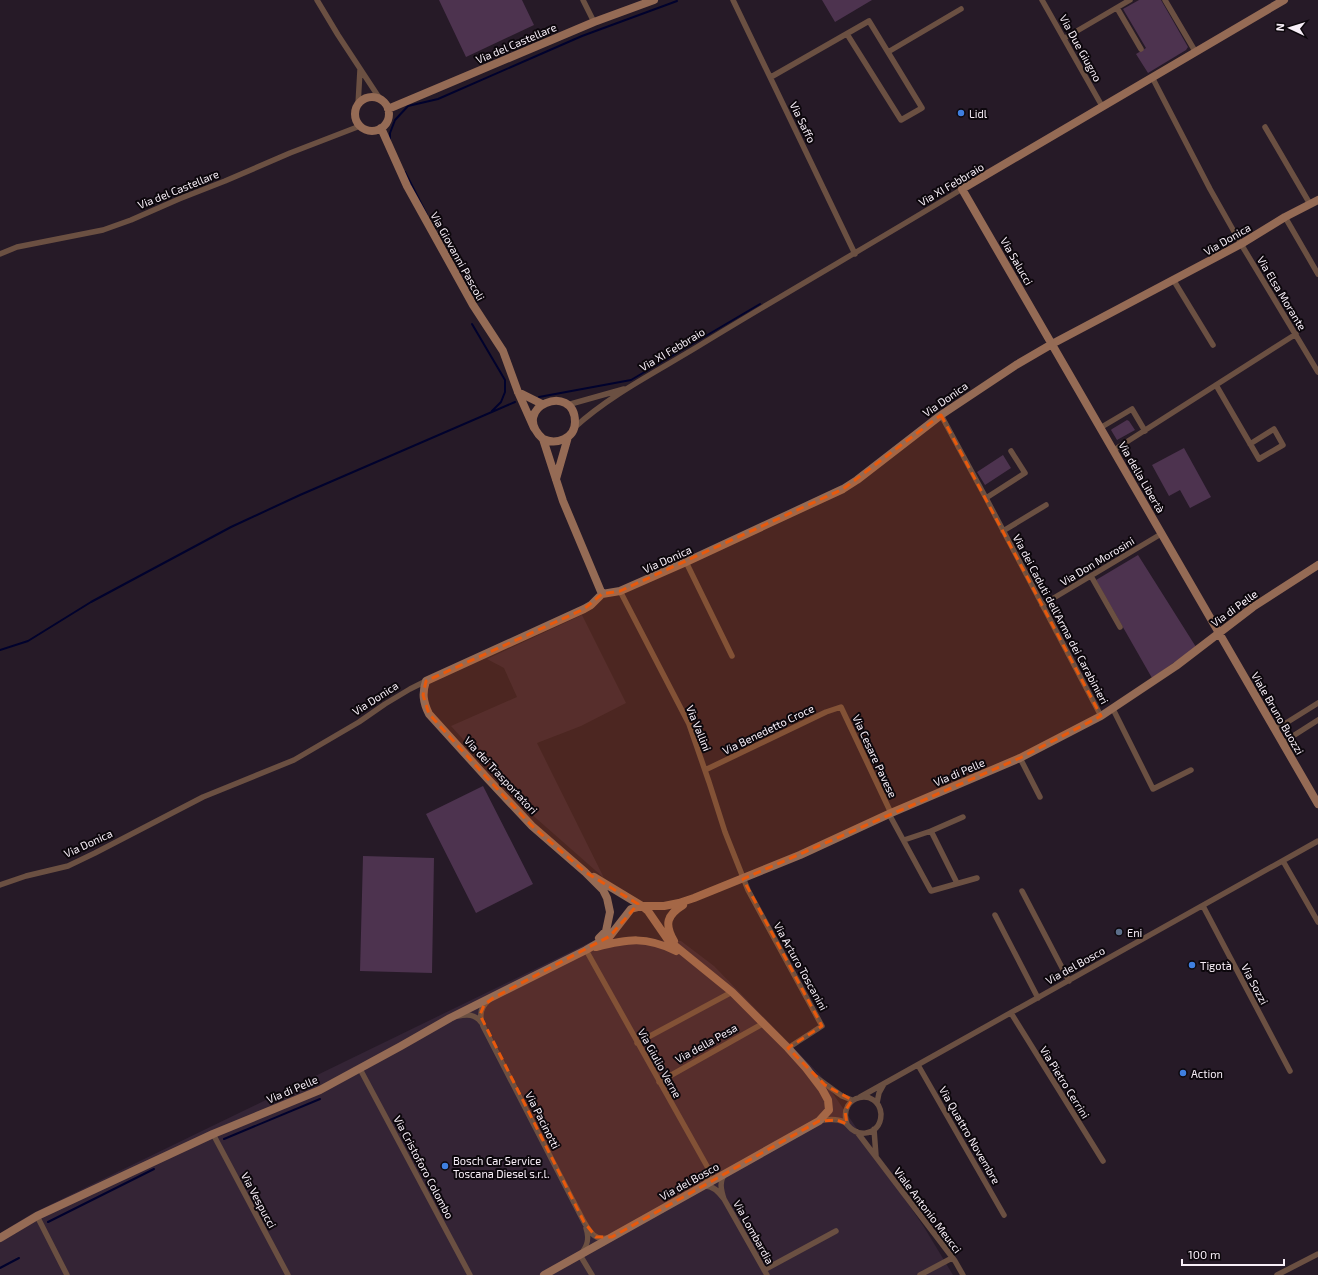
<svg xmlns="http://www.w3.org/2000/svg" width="1318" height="1275" font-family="'Exo 2',sans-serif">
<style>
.built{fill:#342435}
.green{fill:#4d334f}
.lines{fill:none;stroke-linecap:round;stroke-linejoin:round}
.stream{stroke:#00022d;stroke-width:2}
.street{stroke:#6b5042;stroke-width:5.5}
.secondary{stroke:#956b55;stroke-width:8}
.marked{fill:#e8590c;fill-opacity:0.2;stroke:#e8590c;stroke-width:3;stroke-dasharray:8 5;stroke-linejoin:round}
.shop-dot{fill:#3f7fe0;stroke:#0c070c;stroke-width:1.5}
.service-dot{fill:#5c6f8a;stroke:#0c070c;stroke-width:1.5}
.labels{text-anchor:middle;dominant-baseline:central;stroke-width:4;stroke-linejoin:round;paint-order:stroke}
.street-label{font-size:11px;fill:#f8eff8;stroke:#0c070c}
.poi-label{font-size:11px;fill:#f8eff8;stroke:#0c070c;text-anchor:start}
</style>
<rect width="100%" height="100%" fill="#261a27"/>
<path class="built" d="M 582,615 L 626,703 L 581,726 L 537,743 L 604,878 L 529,812 L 451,726 L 517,697 L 504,668 L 487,659 Z
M 595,940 L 681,941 L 714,966 L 821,1076 L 924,1227 L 953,1275 L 0,1275 L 0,1233 L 33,1213 Z"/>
<path class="green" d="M 439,0 L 522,0 L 534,25 L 466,57 Z
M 822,0 L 872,0 L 835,22 Z
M 1139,0 L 1161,0 L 1188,47 L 1186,50 L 1148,73 L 1136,54 L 1146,48 L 1123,9 Z
M 1127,420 L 1129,421 L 1135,430 L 1117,440 L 1111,430 L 1112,429 Z
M 1184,448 L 1211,497 L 1190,508 L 1180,490 L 1169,496 L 1152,465 Z
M 1003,455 L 1011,468 L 985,485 L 977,472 Z
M 1138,555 L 1196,647 L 1152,678 L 1096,580 Z
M 483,786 L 533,884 L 476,913 L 426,814 Z
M 363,856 L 434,858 L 432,973 L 360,971 Z"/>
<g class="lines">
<path class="stream" d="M 390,142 L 390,133 L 395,120 L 408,106 L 438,99 L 582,36 L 677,1
M 405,172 L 427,215
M 472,324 L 505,380 L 505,392 L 501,402 L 492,411
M 539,397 L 631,380 L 760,304
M 0,650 L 28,641 L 91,602 L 231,527 L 300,495 L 515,402
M 224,1139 L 320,1099
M 48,1222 L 154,1169
M 0,1268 L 19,1258"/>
<path class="street" d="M 317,0 L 338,35 L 380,99
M 583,0 L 594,22
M 733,0 L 855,254
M 1042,0 L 1102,106
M 1165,0 L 1195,51
M 1117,8 L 1141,49
M 1065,38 L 1130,0
M 888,52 L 961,9
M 771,77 L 869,21 L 922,108 L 901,120 L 847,34
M 1152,77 L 1210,189 L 1241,244 L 1318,372
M 358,105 L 360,70
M 1265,127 L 1310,204
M 1285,217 L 1318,274
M 0,254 L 17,247 L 103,230 L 131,220 L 179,199 L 225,181 L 290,153 L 360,126
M 1174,281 L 1213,345
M 1216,385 L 1259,459 L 1283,445 L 1274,429 L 1250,444
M 567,405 L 624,389
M 941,415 L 986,498 L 1101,716
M 574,428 C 610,395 656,372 697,347 C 785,293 875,242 962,189
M 1100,428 L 1132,409 L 1145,431
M 1114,450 L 1296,334
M 986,498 L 1025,473 L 1011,451
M 1003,531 L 1046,505
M 686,562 L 732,656
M 1091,576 L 1120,627
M 620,591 L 689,724 L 709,782 L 725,832 L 748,890 L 822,1026 L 788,1048
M 1042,605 L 1161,534
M 1113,709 L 1153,789 L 1191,770
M 1284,724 L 1285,732 L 1290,737
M 1274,729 L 1286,723 L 1318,703
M 1282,743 L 1318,720
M 1020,758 L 1040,797
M 705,770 L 826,712 L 841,707 L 891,813
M 889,814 L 931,891 L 977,878
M 931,831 L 963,817
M 904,840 L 931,831 L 957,883
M 1283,861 L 1318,922
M 0,885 L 26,876 L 68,866 L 95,853 L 203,797 L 294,760 L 359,722 L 385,704 L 410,689 L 426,681
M 1022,891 L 1069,981
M 1203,906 L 1290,1071
M 995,915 L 1038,998
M 586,950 L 708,1168 L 709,1175 L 705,1184
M 489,1000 C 480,1007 479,1016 483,1026 L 584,1222 C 590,1232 595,1241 608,1238
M 1011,1013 L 1103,1161
M 458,1016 C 467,1014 475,1014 481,1022
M 637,1043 L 732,992
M 918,1065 L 1004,1215
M 360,1069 L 470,1275
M 817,1078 L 842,1096 L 852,1100
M 659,1082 L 764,1023
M 860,1097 L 1318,841
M 877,1103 L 879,1093 L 884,1084
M 819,1121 C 828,1119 836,1118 844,1122 C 848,1124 849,1128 853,1130 C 860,1135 870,1134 876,1128 C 880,1124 881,1119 881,1114 C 879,1087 837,1094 847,1124
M 874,1129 L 876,1156
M 857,1132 L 955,1261 L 963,1275
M 213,1134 L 288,1275
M 704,1186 C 713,1185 719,1192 724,1199 C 721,1190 719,1181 725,1174
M 724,1199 L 767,1275
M 37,1216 L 67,1275
M 586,1228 C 590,1239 587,1247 580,1255 L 592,1275
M 764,1270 L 836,1231
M 920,1275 L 952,1258
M 1277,1275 L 1318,1254"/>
<path class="secondary" d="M 1284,0 L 962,189 L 1318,804
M355 114a17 17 0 1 1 34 0a17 17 0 1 1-34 0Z
M 388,109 L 594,22 L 654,0
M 381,128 L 407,186 L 473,305 L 503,351 L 518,392 L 534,428
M 518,392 L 542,404
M 543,439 C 556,445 575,439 575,422 C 575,381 508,407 543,439 L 563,501 L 602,594
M 556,479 L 568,437
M 599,938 L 606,931 L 610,912 L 607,898 L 603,890 L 585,872 L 532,826 L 487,778 L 429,714 C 423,702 422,693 426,681 L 584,609 L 591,605 L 602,594 L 620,591 L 686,562 L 843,489 L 857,480 L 941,415 L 1016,365 L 1052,344 L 1241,244 L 1285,217 L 1318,200
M 674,941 C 664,924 667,915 683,905
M 596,947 C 628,939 646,936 676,951
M 0,1238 L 37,1216 L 213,1134 L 320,1090 L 401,1046 L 450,1018 L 586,950 L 610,936 L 631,909 L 642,906 L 664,906 L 679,903 L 694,898 L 800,855 L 891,813 L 1020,758 L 1101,716 L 1176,666 L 1253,607 L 1318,565
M 544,1275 L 819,1121 L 829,1110 L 828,1100 L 822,1089 L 806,1068 L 788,1048 L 732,992 L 668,940 L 648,911 L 642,906 L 594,877"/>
</g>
<path class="marked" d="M 941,415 L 1101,716 L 1020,758 L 743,879 L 822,1026 L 788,1048 L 825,1085 L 852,1100 L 845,1111 L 847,1124 L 837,1120 L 819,1121 L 612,1237 L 596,1237 L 584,1222 L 480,1015 L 484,1005 L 493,998 L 610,936 L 638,904 L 585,872 L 532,826 L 487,778 L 429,714 L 423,695 L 426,681 L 584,609 L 602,594 L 620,591 L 843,489 Z"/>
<g class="shop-dot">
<circle cx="961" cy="113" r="4"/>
<circle cx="1192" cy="965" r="4"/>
<circle cx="1183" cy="1073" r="4"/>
<circle cx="445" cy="1166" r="4"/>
</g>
<circle class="service-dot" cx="1119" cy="932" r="4"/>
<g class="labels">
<g class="street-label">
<text transform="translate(516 43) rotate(-23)">Via del Castellare</text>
<text transform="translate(1081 48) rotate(61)">Via Due Giugno</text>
<text transform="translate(803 122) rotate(64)">Via Saffo</text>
<text transform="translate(951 184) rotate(-31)">Via XI Febbraio</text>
<text transform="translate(178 189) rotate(-22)">Via del Castellare</text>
<text transform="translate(1227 239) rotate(-30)">Via Donica</text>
<text transform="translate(458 256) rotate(61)">Via Giovanni Pascoli</text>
<text transform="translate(1017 261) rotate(60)">Via Salucci</text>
<text transform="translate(1282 293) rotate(59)">Via Elsa Morante</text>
<text transform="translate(672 349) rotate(-31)">Via XI Febbraio</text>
<text transform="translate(945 399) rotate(-35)">Via Donica</text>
<text transform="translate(1142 477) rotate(60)">Via della Libertà</text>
<text transform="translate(667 559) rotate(-24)">Via Donica</text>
<text transform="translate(1097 561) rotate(-31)">Via Don Morosini</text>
<text transform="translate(1234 608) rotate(-36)">Via di Pelle</text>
<text transform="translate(1061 619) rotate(62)">Via dei Caduti dell'Arma dei Carabinieri</text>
<text transform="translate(375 698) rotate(-33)">Via Donica</text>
<text transform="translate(1278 713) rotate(60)">Viale Bruno Buozzi</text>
<text transform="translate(699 728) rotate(68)">Via Vallini</text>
<text transform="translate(768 729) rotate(-26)">Via Benedetto Croce</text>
<text transform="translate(875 756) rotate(65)">Via Cesare Pavese</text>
<text transform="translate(959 772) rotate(-23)">Via di Pelle</text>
<text transform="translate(501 775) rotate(47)">Via dei Trasportatori</text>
<text transform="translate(88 843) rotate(-25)">Via Donica</text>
<text transform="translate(1075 965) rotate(-29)">Via del Bosco</text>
<text transform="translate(801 966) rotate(61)">Via Arturo Toscanini</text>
<text transform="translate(1255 984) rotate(62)">Via Sozzi</text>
<text transform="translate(706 1043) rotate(-29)">Via della Pesa</text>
<text transform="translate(660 1063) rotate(61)">Via Giulio Verne</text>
<text transform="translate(1065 1082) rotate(58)">Via Pietro Cerrini</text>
<text transform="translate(292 1089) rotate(-23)">Via di Pelle</text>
<text transform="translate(543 1120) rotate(63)">Via Pacinotti</text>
<text transform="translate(970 1135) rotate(60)">Via Quattro Novembre</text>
<text transform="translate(424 1167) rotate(62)">Via Cristoforo Colombo</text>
<text transform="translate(689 1181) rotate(-29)">Via del Bosco</text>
<text transform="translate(259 1200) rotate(62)">Via Vespucci</text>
<text transform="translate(928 1210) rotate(53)">Viale Antonio Meucci</text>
<text transform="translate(754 1232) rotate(61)">Via Lombardia</text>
</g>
<g class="poi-label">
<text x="969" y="113">Lidl</text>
<text x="1127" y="932">Eni</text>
<text x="1200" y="965">Tigotà</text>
<text x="1191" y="1073">Action</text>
<text x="453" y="1160">Bosch Car Service<tspan x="453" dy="13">Toscana Diesel s.r.l.</tspan></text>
</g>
</g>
<g transform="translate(1290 28) rotate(274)" stroke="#0c070c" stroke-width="3" paint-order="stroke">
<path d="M0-3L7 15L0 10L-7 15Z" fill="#f8eff8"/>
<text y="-6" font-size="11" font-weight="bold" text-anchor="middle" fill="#f8eff8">N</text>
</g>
<path d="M1182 1259v6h102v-6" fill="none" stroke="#f8eff8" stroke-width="2"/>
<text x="1188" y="1259" font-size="12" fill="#f8eff8" stroke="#0c070c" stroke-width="3" paint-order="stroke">100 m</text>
</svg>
